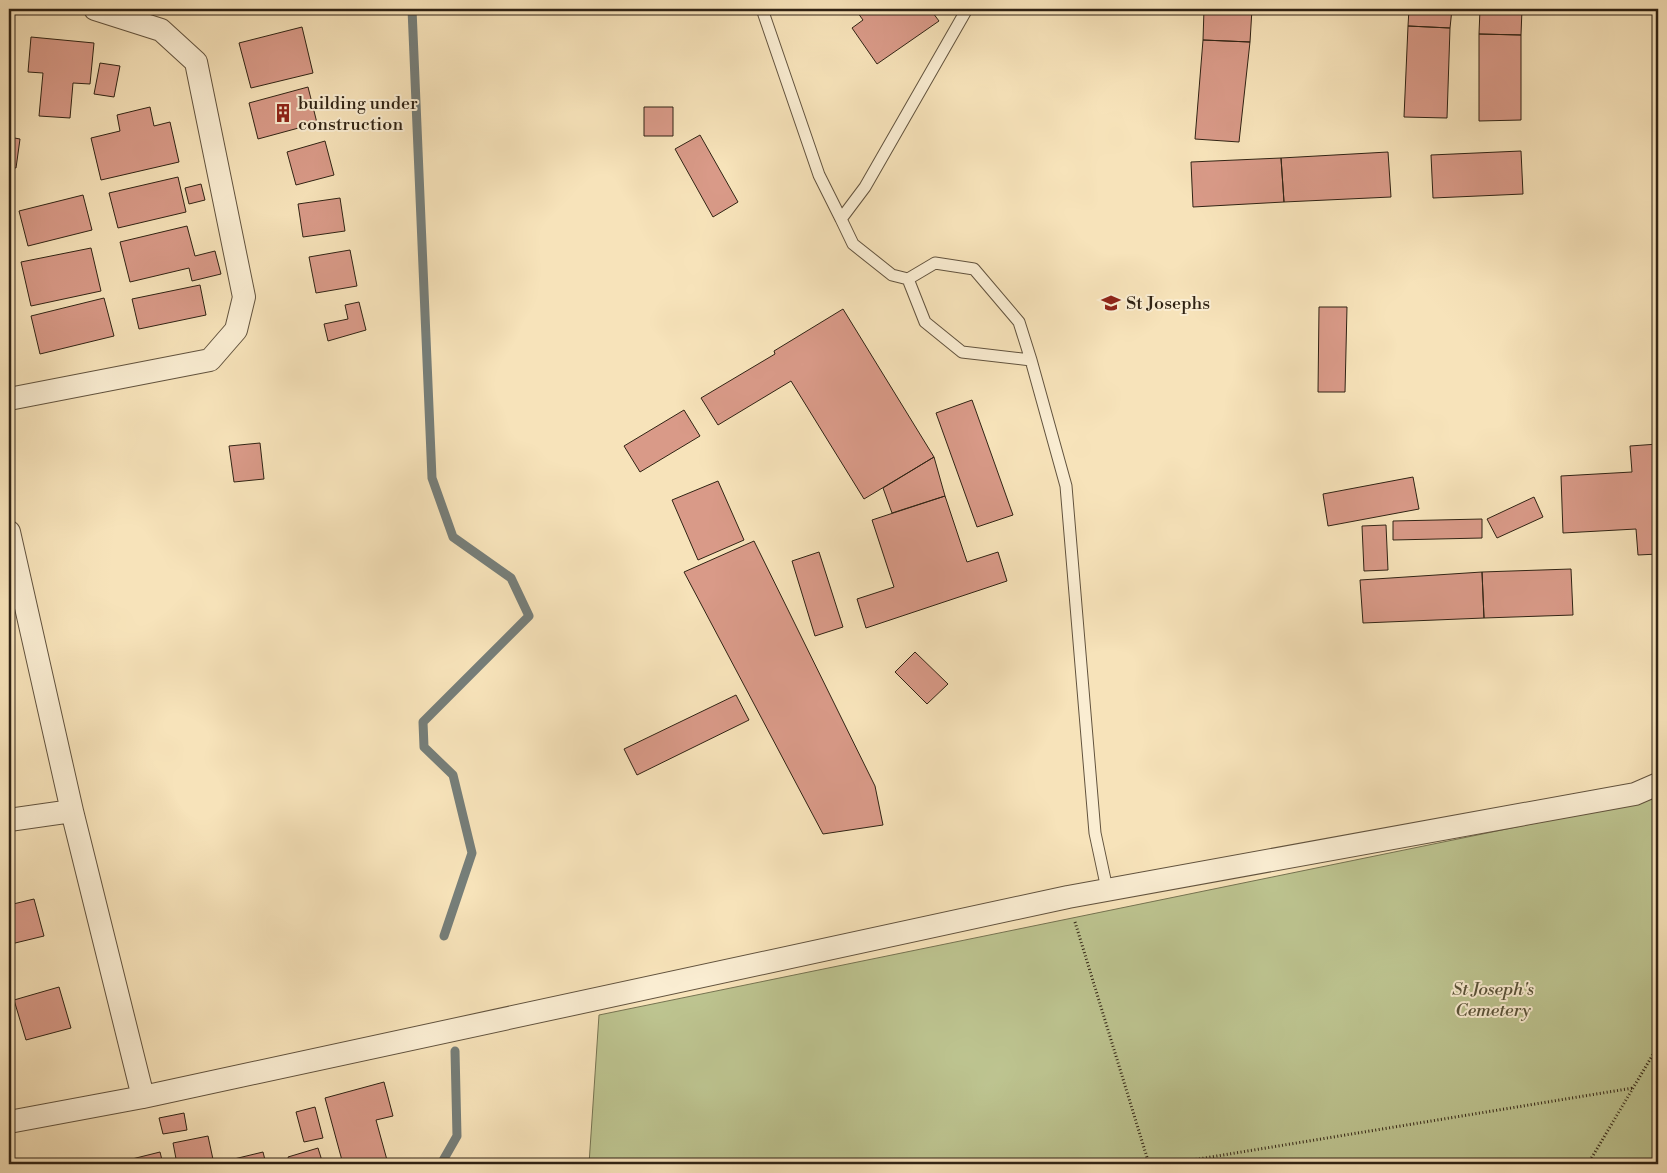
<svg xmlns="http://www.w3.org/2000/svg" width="1667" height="1173" font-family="'Libre Bodoni',serif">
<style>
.green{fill:#bdc490;stroke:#767452}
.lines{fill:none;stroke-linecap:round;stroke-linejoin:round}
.stream{stroke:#767e79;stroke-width:9}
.building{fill:#d99a88;stroke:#302314}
.service-casing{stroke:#62533e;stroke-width:13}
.minor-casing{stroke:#62533e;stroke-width:24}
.path{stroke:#302314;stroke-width:3;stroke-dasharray:1 2.5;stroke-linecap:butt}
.service{stroke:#faedd2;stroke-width:11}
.minor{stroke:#faedd2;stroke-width:22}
.labels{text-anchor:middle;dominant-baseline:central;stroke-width:4;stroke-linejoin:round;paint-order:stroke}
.poi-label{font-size:18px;fill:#302314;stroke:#faedd2;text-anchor:start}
.park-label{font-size:18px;font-style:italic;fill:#5a5339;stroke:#faedd2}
</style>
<rect width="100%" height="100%" fill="#f7e3ba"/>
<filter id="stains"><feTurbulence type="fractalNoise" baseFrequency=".004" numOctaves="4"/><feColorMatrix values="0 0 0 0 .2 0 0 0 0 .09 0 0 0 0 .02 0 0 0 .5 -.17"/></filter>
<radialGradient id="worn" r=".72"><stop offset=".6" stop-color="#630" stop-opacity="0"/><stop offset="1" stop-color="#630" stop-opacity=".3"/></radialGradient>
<path class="green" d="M 1658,798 L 1658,1164 L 589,1164 L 599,1015 Z"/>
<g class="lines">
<path class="stream" d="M 412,9 L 432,478 L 453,537 L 511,578 L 529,616 L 423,722 L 424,747 L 453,775 L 472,853 L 444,936
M 441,1164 L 457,1136 L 455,1051"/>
</g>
<path class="building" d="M 855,9 L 930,9 L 939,21 L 877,64 L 852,28 L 863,20 Z
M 1204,9 L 1252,9 L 1250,42 L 1203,40 Z
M 1409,9 L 1452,9 L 1450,28 L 1408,26 Z
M 1480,9 L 1522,9 L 1521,35 L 1479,34 Z
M 1408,26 L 1450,28 L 1447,118 L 1404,117 Z
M 302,27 L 313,73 L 251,88 L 239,43 Z
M 1479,34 L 1521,35 L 1521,120 L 1479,121 Z
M 31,37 L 94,43 L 90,84 L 73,83 L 70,118 L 39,116 L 43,73 L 28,72 Z
M 1203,40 L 1250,42 L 1239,142 L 1195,139 Z
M 100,63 L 120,66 L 114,97 L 94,94 Z
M 308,87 L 317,123 L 258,139 L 249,103 Z
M 150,107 L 154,126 L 170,122 L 179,162 L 101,180 L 91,138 L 120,131 L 117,115 Z
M 644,107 L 673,107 L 673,136 L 644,136 Z
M 700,135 L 738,202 L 713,217 L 675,149 Z
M 9,137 L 20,139 L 16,168 L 9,167 Z
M 325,141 L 334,175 L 296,185 L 287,152 Z
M 1521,151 L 1523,194 L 1433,198 L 1431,155 Z
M 1388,152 L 1391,197 L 1284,202 L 1281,158 Z
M 1281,158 L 1284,202 L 1193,207 L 1191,162 Z
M 178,177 L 186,212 L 118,228 L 109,193 Z
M 201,184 L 205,200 L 189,204 L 185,188 Z
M 83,195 L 92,230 L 28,246 L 19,211 Z
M 340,198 L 345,231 L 303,237 L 298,204 Z
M 187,226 L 195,256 L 215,251 L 221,274 L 192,281 L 189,268 L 130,282 L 120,242 Z
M 91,248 L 101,291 L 31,306 L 21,262 Z
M 350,250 L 357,286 L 316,293 L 309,257 Z
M 200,285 L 206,315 L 139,329 L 132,299 Z
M 104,298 L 114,336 L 40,354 L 31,316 Z
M 359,302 L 366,330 L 328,341 L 324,324 L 348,319 L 345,305 Z
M 1319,307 L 1347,307 L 1345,392 L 1318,392 Z
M 843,309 L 934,457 L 864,499 L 791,381 L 718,425 L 701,398 L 775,354 L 774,351 Z
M 972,400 L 1013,515 L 977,527 L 936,413 Z
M 684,410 L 700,436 L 640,472 L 624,446 Z
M 260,443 L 264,479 L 234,482 L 229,446 Z
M 1658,444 L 1658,554 L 1638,555 L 1636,529 L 1563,533 L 1561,476 L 1632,472 L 1630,446 Z
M 934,457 L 945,496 L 892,513 L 883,488 Z
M 1413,477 L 1419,509 L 1328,526 L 1323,494 Z
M 718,481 L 744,540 L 698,560 L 672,500 Z
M 945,496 L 967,562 L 998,552 L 1007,581 L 866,628 L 857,599 L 894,587 L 872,520 Z
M 1534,497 L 1543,517 L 1497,538 L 1487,519 Z
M 1482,519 L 1482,538 L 1393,540 L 1393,521 Z
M 1386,525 L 1388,570 L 1364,571 L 1362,526 Z
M 754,541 L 875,786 L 883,825 L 823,834 L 684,572 Z
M 819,552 L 843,627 L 815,636 L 792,561 Z
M 1571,569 L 1573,615 L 1484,618 L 1482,572 Z
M 1482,572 L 1484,618 L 1363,623 L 1360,580 Z
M 915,652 L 948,684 L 927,704 L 895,672 Z
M 736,695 L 749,720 L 637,775 L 624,749 Z
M 34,899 L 44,936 L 11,944 L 9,936 L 9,905 Z
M 59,987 L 71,1028 L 26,1040 L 14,1000 Z
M 384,1082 L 393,1116 L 376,1120 L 387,1160 L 369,1164 L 343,1164 L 325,1098 Z
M 315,1107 L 323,1138 L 304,1142 L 296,1112 Z
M 184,1113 L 187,1130 L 163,1134 L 159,1118 Z
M 208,1136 L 214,1164 L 177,1164 L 173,1143 Z
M 318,1148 L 323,1164 L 290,1164 L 288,1157 Z
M 160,1152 L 163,1164 L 116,1163 Z
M 263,1152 L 266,1164 L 235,1164 L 234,1159 Z"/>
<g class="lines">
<g class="service-casing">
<path id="service" d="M 762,9 L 819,175 L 841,219
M 908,279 L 892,275 L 853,244 L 841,219 L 865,187 L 967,9
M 1031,360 L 962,352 L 925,322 L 908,279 L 935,263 L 974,269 L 1019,322 L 1031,360 L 1066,486 L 1095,833 L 1107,889"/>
</g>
<g class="minor-casing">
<path id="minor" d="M 9,399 L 210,360 L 236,330 L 244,297 L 196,62 L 161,30 L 95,9
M 9,532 L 72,811 L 143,1097
M 9,820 L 72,811
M 9,1122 L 143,1097 L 1068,897 L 1635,794 L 1658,784"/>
</g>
<path class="path" d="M 1075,922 L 1149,1164
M 1168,1164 L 1633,1088
M 1588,1164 L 1658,1046"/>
<use href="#service" class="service"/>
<use href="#minor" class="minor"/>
</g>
<defs>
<g id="building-bare" transform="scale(1.5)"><path d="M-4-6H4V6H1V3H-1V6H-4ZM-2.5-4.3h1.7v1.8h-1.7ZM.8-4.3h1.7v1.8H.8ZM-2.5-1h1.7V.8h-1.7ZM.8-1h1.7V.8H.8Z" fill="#8f2418" stroke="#faedd2" stroke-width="2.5" paint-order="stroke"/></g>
<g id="university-bare" transform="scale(1.5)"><path d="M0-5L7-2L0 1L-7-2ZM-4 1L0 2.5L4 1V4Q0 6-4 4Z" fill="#8f2418" stroke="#faedd2" stroke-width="2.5" paint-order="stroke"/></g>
</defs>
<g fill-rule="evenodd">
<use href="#building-bare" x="283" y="113"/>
<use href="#university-bare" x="1111" y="303"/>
</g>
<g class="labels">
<g class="poi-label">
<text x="298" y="103">building under<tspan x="298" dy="21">construction</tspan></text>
<text x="1126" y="303">St Josephs</text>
</g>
<g class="park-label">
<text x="1493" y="989">St Joseph's<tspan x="1493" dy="21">Cemetery</tspan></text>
</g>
</g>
<rect width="1667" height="1173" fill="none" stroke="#f7e3ba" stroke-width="30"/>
<rect x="10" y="10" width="1647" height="1153" fill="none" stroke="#302314" stroke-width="2.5"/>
<rect x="15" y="15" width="1637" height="1143" fill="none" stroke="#302314"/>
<rect width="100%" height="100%" filter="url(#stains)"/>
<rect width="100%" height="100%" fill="url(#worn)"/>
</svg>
